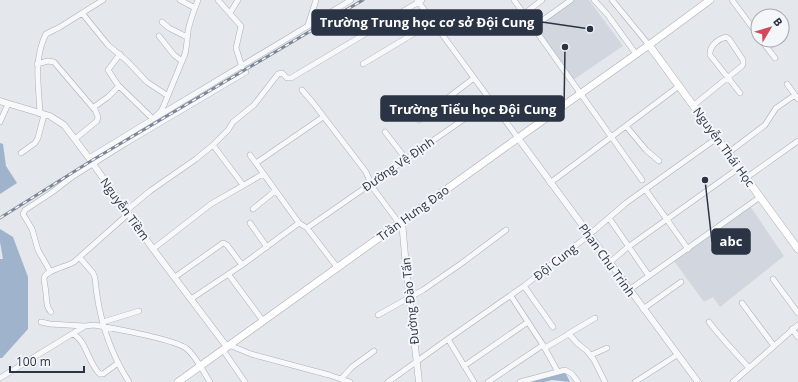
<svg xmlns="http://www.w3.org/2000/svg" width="798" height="382" font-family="'Open Sans',sans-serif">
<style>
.built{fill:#d2d6de}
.water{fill:#9fb4cc}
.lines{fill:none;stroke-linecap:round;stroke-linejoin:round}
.minor-casing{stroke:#a9aeb7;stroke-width:6}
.tertiary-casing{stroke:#a9aeb7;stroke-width:7}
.secondary-casing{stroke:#a9aeb7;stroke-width:8}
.minor{stroke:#f7f8fa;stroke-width:5}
.tertiary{stroke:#f7f8fa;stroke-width:6}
.secondary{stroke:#fff;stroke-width:7}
.rail-casing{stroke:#7d8696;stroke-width:3}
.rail{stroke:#f4f6f9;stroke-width:1.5;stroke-dasharray:4.5;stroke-linecap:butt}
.labels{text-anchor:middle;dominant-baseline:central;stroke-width:4;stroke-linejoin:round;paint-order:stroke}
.street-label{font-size:12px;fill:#2b3445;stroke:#f4f6f9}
.leader{fill:none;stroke:#2b3445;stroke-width:1.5}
.callout-dot{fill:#2b3445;stroke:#f4f6f9;stroke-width:1.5}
.callout{fill:#2b3445;stroke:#2b3445;stroke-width:1.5}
.callout-label{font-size:13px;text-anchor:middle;font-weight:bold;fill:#fff}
</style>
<rect width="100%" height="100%" fill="#e4e7ec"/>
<path class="built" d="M 573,0 L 589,0 L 623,46 L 573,80 L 536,28 Z
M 750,206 L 784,256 L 720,307 L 713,297 L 704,302 L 674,261 Z"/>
<path class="water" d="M 0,143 L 3,144 L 6,166 L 17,183 L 0,194 Z
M 0,229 L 13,237 L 28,277 L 28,329 L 2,358 L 0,358 L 0,259 L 3,259 L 0,242 Z
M 562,372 L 566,374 L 570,382 L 552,380 L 544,382 L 525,382 Z"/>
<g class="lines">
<g class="minor-casing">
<path id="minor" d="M 180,0 L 195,8
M 218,0 L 241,26 L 236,48 L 242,67
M 417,0 L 518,138
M 514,0 L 642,180
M 594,0 L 607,14 L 636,54
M 612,0 L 649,45
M 732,0 L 758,35
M 82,13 L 108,45 L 127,61 L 147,82 L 168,96
M 230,13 L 238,0
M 524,14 L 542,0
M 162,22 L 169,28 L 187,37
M 308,25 L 316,0
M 533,27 L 571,0
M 159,36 L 174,55 L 182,61
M 761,40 L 775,58
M 37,64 L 48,61 L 54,62 L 94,109
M 363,64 L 433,22
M 787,84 L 798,99
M 118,85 L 153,119 L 351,0
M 302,90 L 314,104 L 366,172 L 373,188 L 399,223
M 694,105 L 742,66 L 743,64 L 743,60 L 729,39 L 726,37 C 718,39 709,46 710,55 L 740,93
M 40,114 C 39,87 33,59 46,34 L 60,27 L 103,0
M 419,120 L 474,78
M 0,122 L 8,104
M 626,126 L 646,150 L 659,161
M 385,132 L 406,159
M 75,139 L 97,121 L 98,117 L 94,107 L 108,97 L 118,87 L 118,85 L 108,70 L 120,54
M 213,145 L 243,185
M 21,153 L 35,143 L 38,138 L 44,115
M 728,153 L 765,125 L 776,108 L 795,95
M 250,155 L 299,223 L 307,228 L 337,267
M 89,158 L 153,119 L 161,111 L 164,105 L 185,54 C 187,46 187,39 188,31 C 190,21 194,10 198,0
M 256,163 L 323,117
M 746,178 L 798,141
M 550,183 L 679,86
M 645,189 L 688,249
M 253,209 L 275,191
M 126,211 L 150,191 L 196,159 L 213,145 L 228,130 L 233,122 L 254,105 L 278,74 L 282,73 L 287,78 L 291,78 L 422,0
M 609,218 L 649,276
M 250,223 L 267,247
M 307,228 L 490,101
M 153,249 L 211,204 L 263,174
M 80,258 L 93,273 L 95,278 C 98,314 109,351 129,382
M 609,263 L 628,247 L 739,168
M 50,271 L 38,250 L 32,229 L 23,214 L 25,210 L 51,193 L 72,177 L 126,143 L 246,72
M 229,275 L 263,321
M 175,277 L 223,243 L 227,245 L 242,265
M 773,279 L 798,313
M 524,286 L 553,327
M 629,290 L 760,197
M 511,296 L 543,345 L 558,372
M 191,299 L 242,265 L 299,223
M 742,303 L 774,346
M 643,309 L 681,282
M 51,312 C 46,307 47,301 46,294 C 46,289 44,283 44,278 C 46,270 66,267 74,262 L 128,214
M 378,315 L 423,290 L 462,263 L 506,230
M 41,322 L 50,324 L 84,326
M 103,322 L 139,311
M 709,322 C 721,338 735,352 749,368
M 792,329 L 798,337
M 73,334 C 87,341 88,364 100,374 L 103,374 L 118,363
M 568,334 L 595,318
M 448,339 L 474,382
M 229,345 L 251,354 L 329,375 L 350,382
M 545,348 L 567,335 L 570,335 L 577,343 L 587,351 L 594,360 L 605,382
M 223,350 L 245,382
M 591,355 L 607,348
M 464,366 L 528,322
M 0,378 L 85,326 L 94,325 C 111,328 177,340 187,349 C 195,355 204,373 210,382
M 341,379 L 352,367 L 374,351
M 388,382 L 448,339 L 524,286 L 589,235 L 626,203 L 717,138
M 488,382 L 543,345
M 520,382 L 565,370 L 572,374 L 578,382
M 635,382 L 677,355
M 733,382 L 798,325"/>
</g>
<g class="tertiary-casing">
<path id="tertiary" d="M 0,101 L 50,116 L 64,125 L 89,158 L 153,249 L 227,347
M 518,138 L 698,382
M 402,221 L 406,267 L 419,382"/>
</g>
<g class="secondary-casing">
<path id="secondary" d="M 649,45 L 798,249
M 178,382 L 518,138 L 649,45 L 710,0"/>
</g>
<use href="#minor" class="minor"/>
<use href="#tertiary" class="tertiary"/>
<use href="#secondary" class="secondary"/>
<g class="rail-casing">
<path id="rail" d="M 0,218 L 91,161 L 363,0"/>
</g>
<use href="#rail" class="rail"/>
</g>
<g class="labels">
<g class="street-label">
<text transform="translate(724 147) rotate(54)">Nguyễn Thái Học</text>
<text transform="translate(398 164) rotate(-35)">Đường Vệ Định</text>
<text transform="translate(125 209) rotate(54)">Nguyễn Tiềm</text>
<text transform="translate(413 213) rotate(-36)">Trần Hưng Đạo</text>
<text transform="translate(607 260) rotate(54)">Phan Chu Trinh</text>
<text transform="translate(555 262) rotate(-38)">Đội Cung</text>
<text transform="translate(410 301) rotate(-96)">Đường Đào Tấn</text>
</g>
</g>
<path class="leader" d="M590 29L542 22M565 47L564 109M705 180L712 242"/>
<g class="callout-dot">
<circle cx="590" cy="29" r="4"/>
<circle cx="565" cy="47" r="4"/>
<circle cx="705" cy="180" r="4"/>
</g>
<g class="callout">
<rect x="312" y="10" width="230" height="25" rx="4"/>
<rect x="381" y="96" width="183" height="25" rx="4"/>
<rect x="712" y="229" width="38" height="25" rx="4"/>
</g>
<g class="callout-label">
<text x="427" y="27">Trường Trung học cơ sở Đội Cung</text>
<text x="473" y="114">Trường Tiểu học Đội Cung</text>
<text x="731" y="246">abc</text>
</g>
<g transform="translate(770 28) rotate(52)"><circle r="19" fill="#f4f6f9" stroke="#a4a8b1"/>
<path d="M0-3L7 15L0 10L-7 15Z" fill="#d1495b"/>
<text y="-6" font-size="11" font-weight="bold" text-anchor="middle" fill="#2b3445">B</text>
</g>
<path d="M10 366v6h74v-6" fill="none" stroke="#2b3445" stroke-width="2"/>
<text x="16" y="366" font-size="12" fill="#2b3445" stroke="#f4f6f9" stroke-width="3" paint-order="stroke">100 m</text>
</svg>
